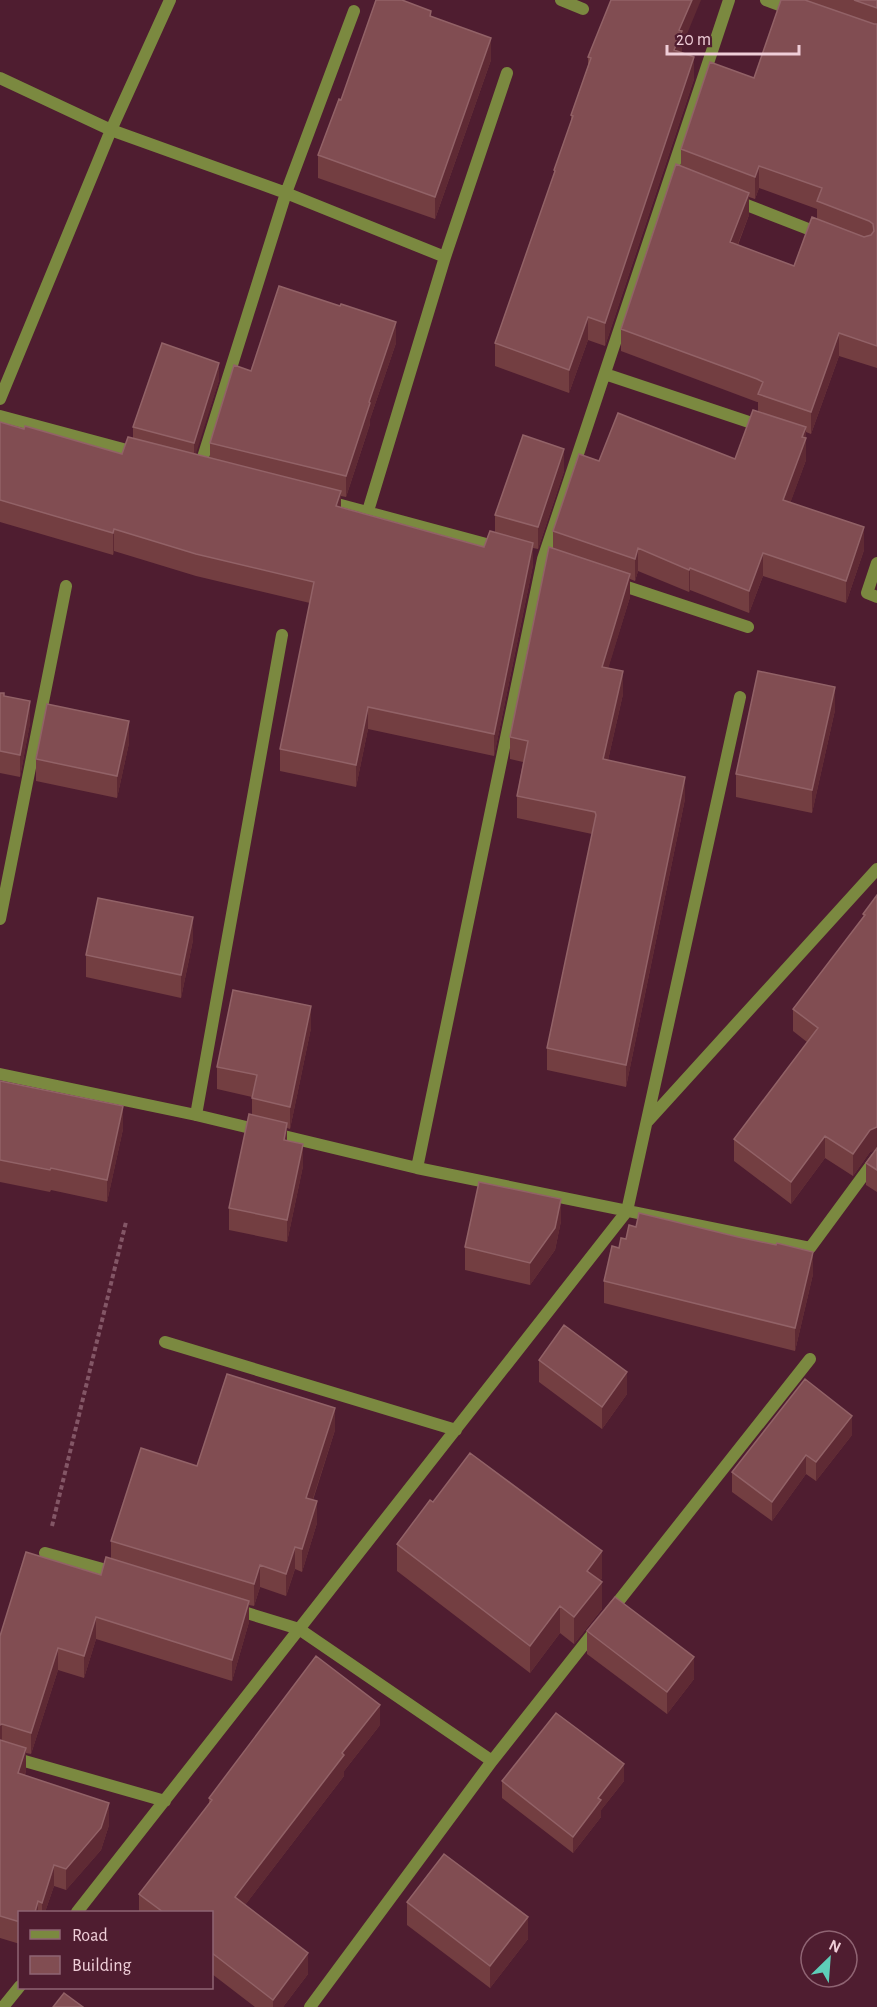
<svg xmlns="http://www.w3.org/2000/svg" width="877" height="2007" font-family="'Alegreya Sans',sans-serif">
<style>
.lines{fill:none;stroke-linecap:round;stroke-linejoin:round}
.path{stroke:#835666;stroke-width:4;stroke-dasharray:4.5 3;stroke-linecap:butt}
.minor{stroke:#7b8940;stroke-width:12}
.wall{fill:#733e41;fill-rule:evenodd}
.shaded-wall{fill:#5f2a34}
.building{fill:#814d52;stroke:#926267;stroke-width:1.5}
</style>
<rect width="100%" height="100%" fill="#4f1d30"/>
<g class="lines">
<path class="path" d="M 52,1526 L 126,1222"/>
<path class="minor" d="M 561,0 L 583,9
M 729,0 L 543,559 L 417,1168 L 810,1248 L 877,1157
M 766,0 L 793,10
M 0,78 L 111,130 L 286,193 L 445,257
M 734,200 L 821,234
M 605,374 L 764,427
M 0,399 L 111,130 L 170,0
M 0,416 L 138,453
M 199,470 L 286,193 L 354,11
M 326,501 L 501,548
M 368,511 L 445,257 L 507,73
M 877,563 L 867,593 L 877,597
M 615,583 L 748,627
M 0,919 L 66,586
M 0,1074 L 196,1115 L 417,1168
M 196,1115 L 282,635
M 648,1121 L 877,869
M 165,1342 L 456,1430
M 45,1553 L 117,1573
M 234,1609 L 299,1629 L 492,1761
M 610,1612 L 810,1359
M 0,1754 L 165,1801
M 77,1912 L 627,1211 L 740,697
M 3,2007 L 20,1986
M 310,2007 L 492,1761 L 597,1628"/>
</g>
<path class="wall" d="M 781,0 L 877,0 L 877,368 L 839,356 L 811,434 L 806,432 L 806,460 L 790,503 L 864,550 L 846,603 L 763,576 L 749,613 L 690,590 L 689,592 L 638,571 L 635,581 L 630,579 L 630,597 L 608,668 L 623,694 L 608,760 L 685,799 L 626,1087 L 547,1070 L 547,1048 L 592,834 L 517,818 L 517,796 L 523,762 L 510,759 L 510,737 L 553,549 L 553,531 L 599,461 L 735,459 L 758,411 L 758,402 L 757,402 L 621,351 L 621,329 L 681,166 L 681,149 L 754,78 ZM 759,188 L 817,209 L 817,219 L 794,266 L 738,245 L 749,215 L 749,197 L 755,199 Z
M 431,16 L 491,60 L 435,219 L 318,178 L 318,155 L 341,100 Z
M 682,46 L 682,52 L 694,79 L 605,346 L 588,340 L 569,393 L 495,366 L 495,343 L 554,176 L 554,170 L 571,123 L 571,115 L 588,66 L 588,57 Z
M 396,343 L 370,419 L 370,424 L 346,497 L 341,496 L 341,507 L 484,547 L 495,533 L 495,515 L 564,471 L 538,549 L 533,548 L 533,565 L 494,756 L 368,729 L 356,787 L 280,771 L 280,749 L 310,603 L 196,576 L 114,551 L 113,555 L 0,522 L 0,422 L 122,454 L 133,439 L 133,427 L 219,380 L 195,454 L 210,458 L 210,443 L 251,371 Z
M 0,693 L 4,696 L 30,723 L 20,777 L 0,773 Z
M 835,710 L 812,813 L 736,797 L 736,774 Z
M 129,743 L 117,798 L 36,781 L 36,759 Z
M 877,895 L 877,1192 L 866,1185 L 866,1163 L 875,1150 L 870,1152 L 853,1176 L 825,1158 L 791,1204 L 734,1161 L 734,1139 L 807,1042 L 793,1031 L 793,1009 L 863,917 L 863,914 Z
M 193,940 L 181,998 L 86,977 L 86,955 Z
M 311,1028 L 290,1129 L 287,1128 L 287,1140 L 303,1166 L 287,1242 L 229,1230 L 229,1208 L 252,1115 L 252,1097 L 217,1089 L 217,1067 Z
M 0,1081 L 123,1129 L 107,1202 L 51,1190 L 50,1192 L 0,1182 Z
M 561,1221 L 555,1250 L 530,1285 L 465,1270 L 465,1247 Z
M 626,1239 L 813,1274 L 795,1351 L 604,1303 L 604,1281 L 619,1248 Z
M 539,1360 L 627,1394 L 602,1429 L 539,1382 Z
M 335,1430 L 313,1500 L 317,1523 L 302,1572 L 295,1569 L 286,1596 L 260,1587 L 254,1606 L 249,1605 L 249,1622 L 232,1681 L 96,1639 L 84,1678 L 58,1670 L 31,1754 L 26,1753 L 26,1770 L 25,1775 L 109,1825 L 101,1850 L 66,1890 L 54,1886 L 45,1912 L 20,1912 L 20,1944 L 0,1938 L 0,1636 L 101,1575 L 111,1559 L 111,1541 L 197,1466 Z
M 852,1435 L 816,1481 L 806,1474 L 772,1521 L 732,1492 L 732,1472 Z
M 433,1502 L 602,1578 L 600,1581 L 602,1609 L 574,1644 L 560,1633 L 530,1673 L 397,1571 L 397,1544 Z
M 587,1631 L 694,1679 L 667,1714 L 587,1654 Z
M 380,1725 L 344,1771 L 344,1776 L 245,1905 L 308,1974 L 283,2007 L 255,2007 L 212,1974 L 212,1912 L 139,1912 L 139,1894 L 209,1804 L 209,1798 Z
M 502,1781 L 624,1781 L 601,1810 L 601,1817 L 573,1853 L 502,1798 Z
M 407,1902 L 528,1939 L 490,1988 L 407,1925 Z"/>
<path class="shaded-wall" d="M 692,0 L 701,0 L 682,46 L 682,53 L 674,50 L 679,30 Z
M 491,38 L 491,60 L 435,219 L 435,197 Z
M 694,57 L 694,79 L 605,346 L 605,323 Z
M 759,166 L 759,188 L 755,199 L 755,177 Z
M 749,193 L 749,215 L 730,264 L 730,242 Z
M 588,317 L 588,340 L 569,393 L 569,370 Z
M 396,322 L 396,343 L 370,419 L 370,424 L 346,497 L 346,476 L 369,402 Z
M 839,333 L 839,356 L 811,434 L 811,412 Z
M 219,363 L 219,380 L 194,460 L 194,443 Z
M 806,427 L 806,460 L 783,523 L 783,500 Z
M 564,449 L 564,471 L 538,549 L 538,527 Z
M 341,491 L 341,513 L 336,506 Z
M 864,527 L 864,550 L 846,603 L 846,581 Z
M 114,529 L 114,551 L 113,555 L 113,533 Z
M 533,543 L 533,565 L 494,756 L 494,734 Z
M 638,548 L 638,571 L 635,581 L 635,559 Z
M 763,553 L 763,576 L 749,613 L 749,591 Z
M 690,568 L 690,590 L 689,592 L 689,570 Z
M 630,574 L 630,597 L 602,689 L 602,667 Z
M 623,671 L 623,694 L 603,782 L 603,759 Z
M 835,687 L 835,710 L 812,813 L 812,790 Z
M 30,701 L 30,723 L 20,777 L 20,755 Z
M 368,707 L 368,729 L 356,787 L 356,765 Z
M 129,721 L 129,743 L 117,798 L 117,776 Z
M 685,777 L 685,799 L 626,1087 L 626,1065 Z
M 193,917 L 193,940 L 181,998 L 181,975 Z
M 311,1006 L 311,1028 L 290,1129 L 290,1107 Z
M 123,1106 L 123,1129 L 107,1202 L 107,1180 Z
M 287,1123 L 287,1145 L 284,1140 Z
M 877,1127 L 877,1150 L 870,1152 L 853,1176 L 853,1154 L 870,1130 Z
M 825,1136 L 825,1158 L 791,1204 L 791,1182 Z
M 303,1144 L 303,1166 L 287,1242 L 287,1220 Z
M 561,1199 L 561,1221 L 555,1250 L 530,1285 L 530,1263 Z
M 813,1252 L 813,1274 L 795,1351 L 795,1328 Z
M 627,1372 L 627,1394 L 602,1429 L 602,1407 Z
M 335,1408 L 335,1430 L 306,1520 L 306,1498 Z
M 852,1416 L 852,1435 L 816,1481 L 816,1462 Z
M 806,1455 L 806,1474 L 772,1521 L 772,1502 Z
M 317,1501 L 317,1523 L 302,1572 L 302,1549 Z
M 295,1547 L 295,1569 L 286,1596 L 286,1574 Z
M 602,1551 L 602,1578 L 587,1598 L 587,1571 Z
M 260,1565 L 260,1587 L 254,1606 L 254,1584 Z
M 602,1582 L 602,1609 L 574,1644 L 574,1617 Z
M 249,1601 L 249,1622 L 232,1681 L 232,1660 Z
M 560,1606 L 560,1633 L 530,1673 L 530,1646 Z
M 96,1617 L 96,1639 L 84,1678 L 84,1656 Z
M 58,1648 L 58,1670 L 31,1754 L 31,1733 Z
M 694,1657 L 694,1679 L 667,1714 L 667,1692 Z
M 380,1705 L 380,1725 L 344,1771 L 344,1776 L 235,1918 L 235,1897 L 342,1753 Z
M 2,1724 L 2,1746 L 0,1747 L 0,1725 Z
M 26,1748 L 26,1770 L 18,1795 L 18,1773 Z
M 624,1764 L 624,1781 L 601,1810 L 601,1817 L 573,1853 L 573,1837 L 598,1798 Z
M 109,1803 L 109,1825 L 101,1850 L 66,1890 L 66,1869 Z
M 54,1865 L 54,1886 L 45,1912 L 42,1912 L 42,1903 Z
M 38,1901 L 38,1912 L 35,1912 Z
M 528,1917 L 528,1939 L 490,1988 L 490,1966 Z
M 308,1953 L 308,1974 L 283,2007 L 273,2007 L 273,2000 Z"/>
<path class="building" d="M 376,0 L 402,0 L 431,11 L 430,16 L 491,38 L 435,197 L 318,155 L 339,99 L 341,100 Z
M 611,0 L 692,0 L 679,30 L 682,31 L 674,50 L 694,57 L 605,323 L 588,317 L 569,370 L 495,343 L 555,171 L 554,170 L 573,116 L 571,115 L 591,58 L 588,57 Z
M 781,0 L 805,0 L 874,24 L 877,24 L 877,346 L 839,333 L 811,412 L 758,394 L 763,382 L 757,379 L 621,329 L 676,164 L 749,193 L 730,242 L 794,266 L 812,217 L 864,237 L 871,235 L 874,231 L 873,224 L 869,221 L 817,201 L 822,188 L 759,166 L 755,177 L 681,149 L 710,62 L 754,78 Z
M 854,0 L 877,0 L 877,8 Z
M 279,286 L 340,306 L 341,304 L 396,322 L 369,402 L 370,403 L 346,476 L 210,443 L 234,365 L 251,371 Z
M 162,343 L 219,363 L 194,443 L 133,427 Z
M 753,410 L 806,427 L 802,437 L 806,438 L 783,500 L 864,527 L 846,581 L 763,553 L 749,591 L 690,568 L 689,570 L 638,548 L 635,559 L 553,531 L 579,454 L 599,461 L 618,413 L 735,459 Z
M 0,422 L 24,429 L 25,426 L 122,454 L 128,437 L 341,491 L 336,506 L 484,547 L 490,531 L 533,543 L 494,734 L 368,707 L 356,765 L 280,749 L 314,582 L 196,554 L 114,529 L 113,533 L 0,500 Z
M 523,435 L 564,449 L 538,527 L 495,515 Z
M 549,547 L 630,574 L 602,667 L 623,671 L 603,759 L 685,777 L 626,1065 L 547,1048 L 596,815 L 595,812 L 517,796 L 528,741 L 510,737 Z
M 758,671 L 835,687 L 812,790 L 736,774 Z
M 0,693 L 4,693 L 4,696 L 30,701 L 20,755 L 0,751 Z
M 47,704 L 129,721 L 117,776 L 36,759 Z
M 877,895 L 877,1127 L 870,1130 L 853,1154 L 825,1136 L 791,1182 L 734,1139 L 818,1028 L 793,1009 L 865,915 L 863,914 Z
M 98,898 L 193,917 L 181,975 L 86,955 Z
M 233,990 L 311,1006 L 290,1107 L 252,1098 L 257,1075 L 217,1067 Z
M 0,1081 L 123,1106 L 107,1180 L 51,1168 L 50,1170 L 0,1160 Z
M 249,1114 L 287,1123 L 284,1140 L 303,1144 L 287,1220 L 229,1208 Z
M 877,1148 L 877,1170 L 866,1163 Z
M 479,1182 L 561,1199 L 555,1228 L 530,1263 L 465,1247 Z
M 639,1213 L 738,1237 L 776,1245 L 777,1243 L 813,1252 L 795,1328 L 604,1281 L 612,1246 L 619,1248 L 621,1238 L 626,1239 L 629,1225 L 636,1227 Z
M 564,1325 L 627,1372 L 602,1407 L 539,1360 Z
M 227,1374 L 335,1408 L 306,1498 L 317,1501 L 302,1549 L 295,1547 L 286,1574 L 260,1565 L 254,1584 L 111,1541 L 141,1448 L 197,1466 Z
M 805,1379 L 852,1416 L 816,1462 L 806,1455 L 772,1502 L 732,1472 Z
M 470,1453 L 602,1551 L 587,1571 L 602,1582 L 574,1617 L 560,1606 L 530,1646 L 397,1544 L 430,1500 L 433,1502 Z
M 26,1552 L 101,1575 L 106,1557 L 249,1601 L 232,1660 L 96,1617 L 84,1656 L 58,1648 L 31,1733 L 2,1724 L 0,1725 L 0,1636 Z
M 615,1597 L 694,1657 L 667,1692 L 587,1631 Z
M 316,1656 L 380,1705 L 342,1753 L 344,1755 L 235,1897 L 308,1953 L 273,2000 L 212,1953 L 212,1912 L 163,1912 L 139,1894 L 212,1800 L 209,1798 Z
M 556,1713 L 624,1764 L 598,1798 L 601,1800 L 573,1837 L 502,1781 Z
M 0,1740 L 26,1748 L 18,1773 L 109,1803 L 101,1828 L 66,1869 L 54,1865 L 42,1903 L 38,1901 L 35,1912 L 20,1912 L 20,1922 L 0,1916 Z
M 444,1854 L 528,1917 L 490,1966 L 407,1902 Z
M 64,1993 L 83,2007 L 53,2007 Z"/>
<rect x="18" y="1911" width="195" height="78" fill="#4f1d30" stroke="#8f6473" stroke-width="1.5"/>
<rect x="30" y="1930" width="30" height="9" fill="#7b8940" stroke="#8f6473" stroke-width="1.5"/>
<text x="72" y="1941" font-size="18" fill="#efced8">Road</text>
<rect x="30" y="1956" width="30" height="18" fill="#814d52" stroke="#8f6473" stroke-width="1.5"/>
<text x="72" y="1971" font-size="18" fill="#efced8">Building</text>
<g transform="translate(829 1959) rotate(25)"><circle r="28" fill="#4f1d30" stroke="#8f6473" stroke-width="1.5"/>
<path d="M0-4.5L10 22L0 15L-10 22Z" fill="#5eceb8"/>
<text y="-9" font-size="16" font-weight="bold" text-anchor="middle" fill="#efced8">N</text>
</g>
<path d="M667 45v9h132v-9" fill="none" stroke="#efced8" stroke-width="3"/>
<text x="676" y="45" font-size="18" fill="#efced8" stroke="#4f1d30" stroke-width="4.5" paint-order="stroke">20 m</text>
</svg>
